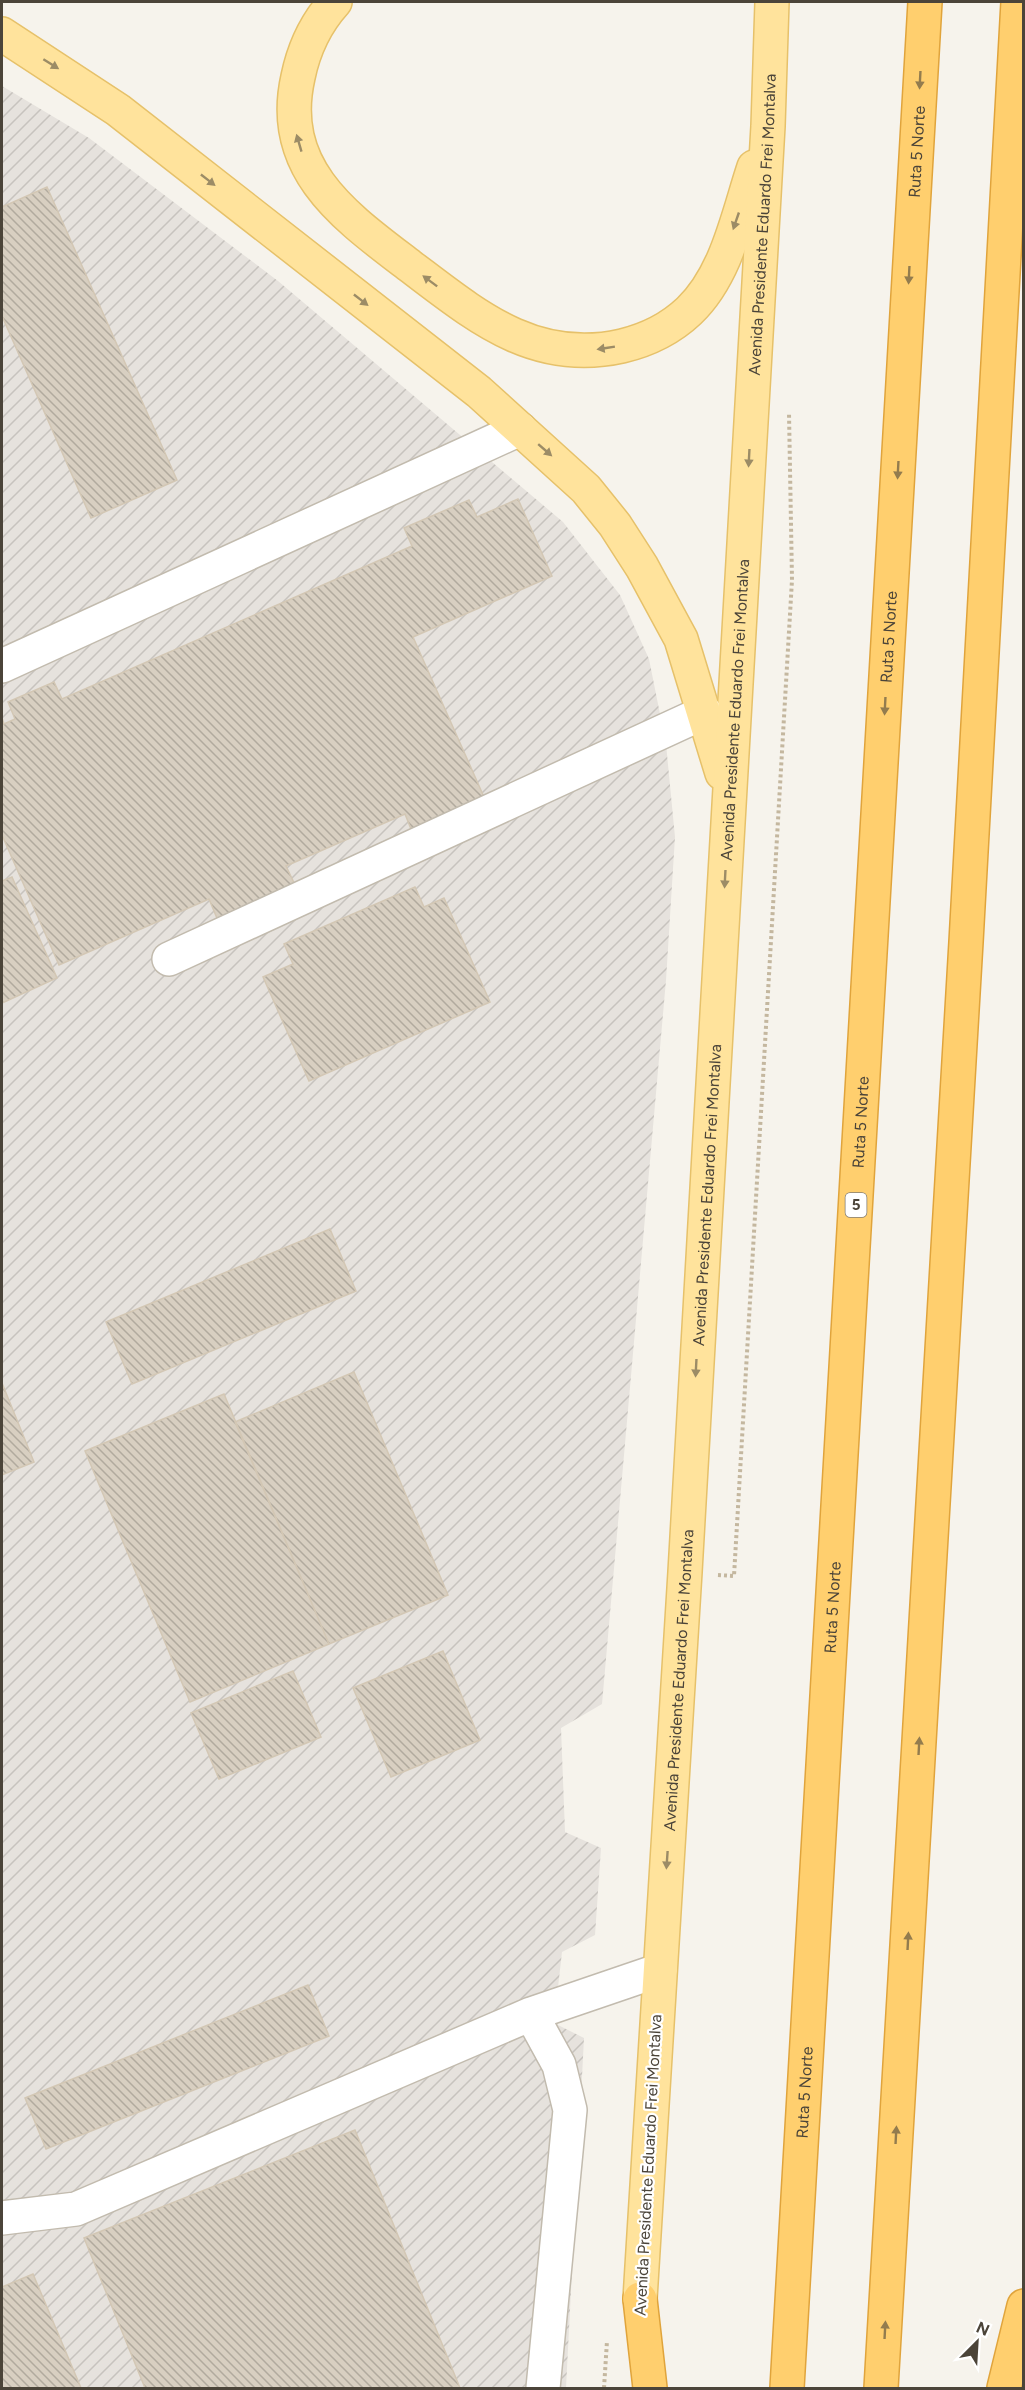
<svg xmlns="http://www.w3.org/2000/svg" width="1025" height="2390" font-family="Figtree,sans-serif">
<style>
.industrial{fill:url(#industrial-furrows)}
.building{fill:url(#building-back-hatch);stroke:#d3c7b4;stroke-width:1.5}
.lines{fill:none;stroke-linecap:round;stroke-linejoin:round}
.minor-casing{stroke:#c2bbae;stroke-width:36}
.major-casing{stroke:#e6c16a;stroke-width:36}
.highway-casing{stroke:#e0a43c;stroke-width:36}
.path{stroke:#c4b79f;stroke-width:4;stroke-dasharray:3 3;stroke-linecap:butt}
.minor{stroke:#fff;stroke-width:33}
.major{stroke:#ffe39c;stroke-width:33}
.highway{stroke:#ffcf6e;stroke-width:33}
.oneway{fill:#9c8c66}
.oneway2{fill:#937c4e}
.labels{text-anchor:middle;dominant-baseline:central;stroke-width:4.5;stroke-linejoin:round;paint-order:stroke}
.shield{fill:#fff;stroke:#817c74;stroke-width:1.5}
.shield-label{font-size:15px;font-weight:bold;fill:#4b4439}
.street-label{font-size:16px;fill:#4b4439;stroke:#fff}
</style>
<defs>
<pattern id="industrial-furrows" width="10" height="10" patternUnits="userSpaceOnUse" patternTransform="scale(1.5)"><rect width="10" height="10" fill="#e6e2dd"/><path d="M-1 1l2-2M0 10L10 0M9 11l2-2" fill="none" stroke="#c7c3be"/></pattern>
<pattern id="building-back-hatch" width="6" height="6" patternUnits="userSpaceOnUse" patternTransform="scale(1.5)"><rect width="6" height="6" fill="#d8cfc1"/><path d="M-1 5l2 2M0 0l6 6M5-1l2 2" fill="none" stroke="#b1aa9e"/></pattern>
</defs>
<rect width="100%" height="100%" fill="#f6f3ec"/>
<path class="industrial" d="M 2,86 L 89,138 L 278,281 L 563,522 L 620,595 L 649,659 L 666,744 L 675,837 L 666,980 L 602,1704 L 561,1728 L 565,1832 L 601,1848 L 595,1935 L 562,1952 L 556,2005 L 558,2025 L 584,2038 L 566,2388 L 2,2388 Z"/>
<path class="building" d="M 47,187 L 177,480 L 91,518 L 2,316 L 2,207 Z
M 518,499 L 552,576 L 413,637 L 484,797 L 411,829 L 405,814 L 286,866 L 297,889 L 219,923 L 209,899 L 59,965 L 2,835 L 2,718 L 4,724 L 15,719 L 8,702 L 54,682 L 62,699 L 412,546 L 404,528 L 469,500 L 477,517 Z
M 12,877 L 57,978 L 2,1003 L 2,881 Z
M 415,887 L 424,907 L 444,898 L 490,1002 L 309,1081 L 263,977 L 293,964 L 284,944 Z
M 330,1229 L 356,1291 L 132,1384 L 106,1322 Z
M 354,1372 L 448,1595 L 329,1644 L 235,1422 Z
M 2,1383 L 34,1462 L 2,1475 Z
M 224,1394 L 329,1644 L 190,1702 L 85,1451 Z
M 443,1651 L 480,1740 L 391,1777 L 353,1688 Z
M 293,1671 L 321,1737 L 219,1779 L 191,1713 Z
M 308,1985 L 329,2036 L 46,2149 L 25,2098 Z
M 355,2130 L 460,2388 L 145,2388 L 84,2238 Z
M 33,2274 L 81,2388 L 2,2388 L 2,2287 Z"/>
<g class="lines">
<g class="minor-casing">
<path id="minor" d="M 2,666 L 520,429
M 169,959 L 705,712
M 531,2014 L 559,2065 L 570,2110 L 543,2388
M 2,2218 L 76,2209 L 531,2014 L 660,1970"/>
</g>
<g class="major-casing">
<g id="major">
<path d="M 335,2 C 315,24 304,48 298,77 C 277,170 346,217 410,266 C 475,315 534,366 622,346 C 647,340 670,329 689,311 C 727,275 738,215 754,167"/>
<path d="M 2,34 L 118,110 L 479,392 L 586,489 L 615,525 L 642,567 L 681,639 L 722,773"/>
<path id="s1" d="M 640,2299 L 685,1572 L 768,126 L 772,2"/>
</g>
</g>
<g class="highway-casing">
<g id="highway">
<path d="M 640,2299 L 650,2388"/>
<path id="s2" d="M 787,2388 L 925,2"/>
<path d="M 881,2388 L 966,942 L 1018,2"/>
<path d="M 1004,2388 L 1024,2306"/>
</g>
</g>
<path class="path" d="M 718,1575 L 734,1576 L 792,580 L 789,413
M 604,2388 L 607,2341"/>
<use href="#minor" class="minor"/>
<use href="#major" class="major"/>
<use href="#highway" class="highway"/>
</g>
<defs><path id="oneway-solid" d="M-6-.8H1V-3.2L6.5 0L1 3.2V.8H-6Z" transform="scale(1.5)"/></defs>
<g class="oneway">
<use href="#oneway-solid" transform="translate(51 64) rotate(32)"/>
<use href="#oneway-solid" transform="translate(299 143) rotate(-106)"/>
<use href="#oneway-solid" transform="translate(208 180) rotate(38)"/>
<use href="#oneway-solid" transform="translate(736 221) rotate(109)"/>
<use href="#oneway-solid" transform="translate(430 281) rotate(-143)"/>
<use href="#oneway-solid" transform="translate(361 300) rotate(38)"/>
<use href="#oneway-solid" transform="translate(606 348) rotate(171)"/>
<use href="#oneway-solid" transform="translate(545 450) rotate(41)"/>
<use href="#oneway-solid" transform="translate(749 458) rotate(93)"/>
<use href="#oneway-solid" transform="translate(725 879) rotate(93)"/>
<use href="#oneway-solid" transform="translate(696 1368) rotate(93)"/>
<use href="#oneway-solid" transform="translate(667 1860) rotate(94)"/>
</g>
<g class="oneway2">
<use href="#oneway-solid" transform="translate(920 80) rotate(93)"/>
<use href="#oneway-solid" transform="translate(909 275) rotate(93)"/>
<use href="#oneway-solid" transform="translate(898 470) rotate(93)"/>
<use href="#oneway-solid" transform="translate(885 706) rotate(93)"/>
<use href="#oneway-solid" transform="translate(919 1746) rotate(-87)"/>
<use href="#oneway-solid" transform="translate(908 1941) rotate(-87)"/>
<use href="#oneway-solid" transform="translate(896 2135) rotate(-87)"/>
<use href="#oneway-solid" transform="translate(885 2330) rotate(-87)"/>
</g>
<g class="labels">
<rect class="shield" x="845.5" y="1193" width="21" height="24" rx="4.5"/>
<g class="shield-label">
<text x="856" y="1205">5</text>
</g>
<g class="street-label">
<text stroke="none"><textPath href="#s2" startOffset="2240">Ruta 5 Norte</textPath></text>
<text stroke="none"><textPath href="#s1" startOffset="2078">Avenida Presidente Eduardo Frei Montalva</textPath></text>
<text stroke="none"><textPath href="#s2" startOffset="1754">Ruta 5 Norte</textPath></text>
<text stroke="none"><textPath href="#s1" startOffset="1592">Avenida Presidente Eduardo Frei Montalva</textPath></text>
<text stroke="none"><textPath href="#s2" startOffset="1268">Ruta 5 Norte</textPath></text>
<text stroke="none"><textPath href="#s1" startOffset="1106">Avenida Presidente Eduardo Frei Montalva</textPath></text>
<text stroke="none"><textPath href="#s2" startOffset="782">Ruta 5 Norte</textPath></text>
<text stroke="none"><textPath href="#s1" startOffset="620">Avenida Presidente Eduardo Frei Montalva</textPath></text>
<text stroke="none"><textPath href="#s2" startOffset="296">Ruta 5 Norte</textPath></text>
<text transform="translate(648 2165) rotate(-87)">Avenida Presidente Eduardo Frei Montalva</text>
</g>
</g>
<rect width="1025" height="2390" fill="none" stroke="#4b4439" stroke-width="6"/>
<g transform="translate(977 2342) rotate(24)" stroke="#ffffff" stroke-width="4.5" paint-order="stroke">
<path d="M0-4.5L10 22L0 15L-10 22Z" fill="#4b4439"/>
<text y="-9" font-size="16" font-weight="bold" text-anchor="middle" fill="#4b4439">N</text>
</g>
</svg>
